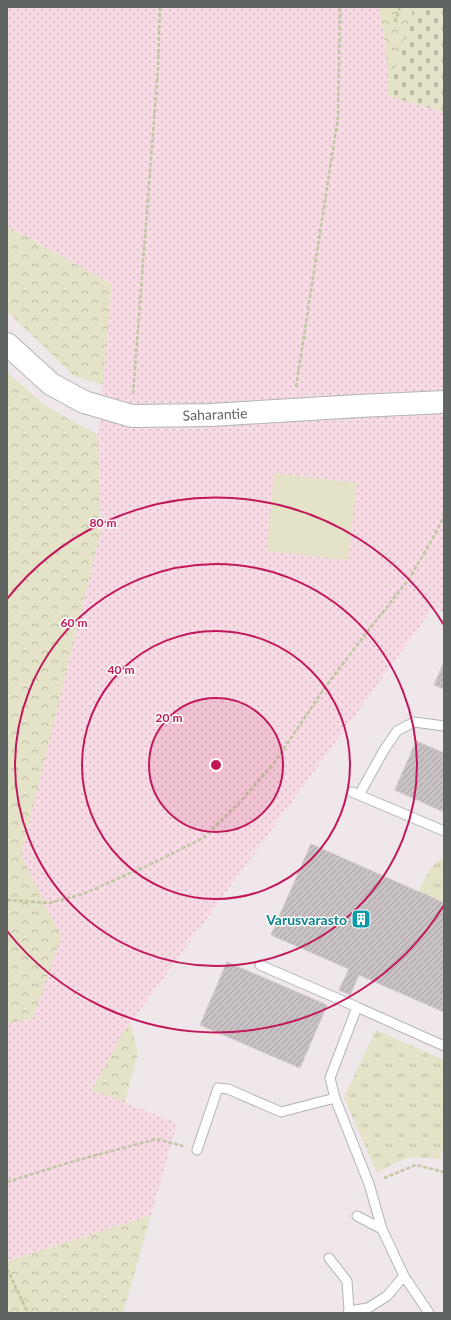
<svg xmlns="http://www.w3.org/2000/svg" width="451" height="1320" font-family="Lato,sans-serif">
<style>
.grass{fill:url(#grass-tufts)}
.forest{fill:url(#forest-crowns)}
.sand{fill:url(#sand-dots)}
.cemetery{fill:url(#cemetery-stones)}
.pitch{fill:#e4e2c7}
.building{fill:url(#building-hatch);stroke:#d3c6cb}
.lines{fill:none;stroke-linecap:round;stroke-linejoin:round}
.service-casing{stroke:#b0b5b3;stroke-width:11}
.tertiary-casing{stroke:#b0b5b3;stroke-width:24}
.path{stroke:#bfc7a2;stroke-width:2.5;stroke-dasharray:4 2;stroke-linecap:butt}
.service{stroke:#fff;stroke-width:9}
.tertiary{stroke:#fff;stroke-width:22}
.ring{fill:none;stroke:#c2185b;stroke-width:2}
.labels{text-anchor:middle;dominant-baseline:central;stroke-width:3;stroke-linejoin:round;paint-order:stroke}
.street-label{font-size:14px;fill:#5f6662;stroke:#fff}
.culture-label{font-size:14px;font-weight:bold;fill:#0d838f;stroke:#fff;text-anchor:end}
.centre{fill:#c2185b;stroke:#fff;stroke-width:2}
.ring-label{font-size:12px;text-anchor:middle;font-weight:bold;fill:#c2185b;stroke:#fff;stroke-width:3;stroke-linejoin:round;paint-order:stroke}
</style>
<defs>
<pattern id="grass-tufts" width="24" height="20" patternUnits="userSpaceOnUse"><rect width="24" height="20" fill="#e4e2c7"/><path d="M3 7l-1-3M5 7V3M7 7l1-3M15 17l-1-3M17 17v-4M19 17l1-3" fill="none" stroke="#bcbba5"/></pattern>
<pattern id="forest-crowns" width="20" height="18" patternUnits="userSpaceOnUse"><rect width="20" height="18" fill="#e4e2c7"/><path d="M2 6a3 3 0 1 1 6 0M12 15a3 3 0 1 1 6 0" fill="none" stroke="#bcbba5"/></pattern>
<pattern id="sand-dots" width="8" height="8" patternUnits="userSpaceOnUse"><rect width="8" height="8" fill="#f7dae3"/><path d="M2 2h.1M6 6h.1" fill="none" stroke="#cbb5bb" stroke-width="1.8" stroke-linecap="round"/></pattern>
<pattern id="cemetery-stones" width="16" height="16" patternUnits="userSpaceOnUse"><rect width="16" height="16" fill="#e4e2c7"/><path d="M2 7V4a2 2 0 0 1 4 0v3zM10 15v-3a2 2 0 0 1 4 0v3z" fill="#bcbba5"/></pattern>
<pattern id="building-hatch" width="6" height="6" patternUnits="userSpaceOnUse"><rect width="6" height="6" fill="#c8c2c4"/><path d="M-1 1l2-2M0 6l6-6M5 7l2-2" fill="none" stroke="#a6a1a3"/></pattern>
</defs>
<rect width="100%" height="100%" fill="#efe7ea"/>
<path class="grass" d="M 444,859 L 444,903 L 419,892 C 424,881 431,861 444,859 Z
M 376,1030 L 444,1060 L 444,1147 L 439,1159 L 410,1157 L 392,1164 L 377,1173 L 344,1097 Z"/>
<path class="forest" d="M 379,7 L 414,7 L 388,96 L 386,51 Z
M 7,228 L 11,228 L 112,284 L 103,385 L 74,376 L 7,311 Z
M 7,372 L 47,407 L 98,435 L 101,531 L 63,686 L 121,988 L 138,1053 L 118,1128 L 7,1143 Z
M 151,1215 L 123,1313 L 7,1313 L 7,1261 Z"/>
<path class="sand" d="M 7,7 L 379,7 L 386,51 L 388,96 L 444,112 L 444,612 L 433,608 L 121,1036 L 92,1090 L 177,1123 L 151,1215 L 7,1261 L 7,1024 L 33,1018 L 61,937 L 21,855 L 101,531 L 98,435 L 112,284 L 11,228 L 7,228 Z"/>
<path class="cemetery" d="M 414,7 L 444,7 L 444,112 L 388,96 Z"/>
<path class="pitch" d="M 274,473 L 357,483 L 348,560 L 267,551 Z"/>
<path class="building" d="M 444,662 L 444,689 L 434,685 Z
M 416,741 L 444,753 L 444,812 L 395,790 Z
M 311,844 L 444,903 L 444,1012 L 359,975 L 350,995 L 339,990 L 349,969 L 271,935 Z
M 227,962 L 327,1005 L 300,1068 L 200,1025 Z"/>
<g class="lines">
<g class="service-casing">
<path id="service" d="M 352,792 L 444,831
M 359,795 L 384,750 L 397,731 L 414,722 L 444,726
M 260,965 L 357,1007 L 330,1078 L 335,1098
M 357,1007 L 444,1046
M 197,1150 L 218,1088 L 228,1089 L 281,1112 L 335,1098 L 369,1184 L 382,1229 L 404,1276 L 429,1313
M 357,1216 L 382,1229
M 329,1258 L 347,1281 L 349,1311
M 348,1313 L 349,1311 L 368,1308 L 387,1296 L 404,1276"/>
</g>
<g class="tertiary-casing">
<path id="tertiary" d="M 7,344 L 51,384 L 84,402 L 132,416 L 211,415 L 359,406 L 444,402"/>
</g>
<path class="path" d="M 395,22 L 400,7
M 296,387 L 338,117 L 340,7
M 133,394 L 158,68 L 160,7
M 7,900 L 49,903 L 83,894 L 151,864 L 203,838 L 239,803 L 275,762 L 326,686 L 368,631 L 409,579 L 433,538 L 444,516
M 384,1178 L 416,1165 L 444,1172
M 7,1182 L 71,1162 L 156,1139 L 183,1146
M 7,1269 L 28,1313"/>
<use href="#service" class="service"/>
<use href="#tertiary" class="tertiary"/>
</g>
<circle cx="216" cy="765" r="67" fill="#c2185b" fill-opacity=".12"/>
<g class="ring">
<circle cx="216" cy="765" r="67"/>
<circle cx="216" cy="765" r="134"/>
<circle cx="216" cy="765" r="201"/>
<path d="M444 905A267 267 0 0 1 7 931M7 599A267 267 0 0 1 444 625"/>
</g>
<defs>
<g id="building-square" transform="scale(1)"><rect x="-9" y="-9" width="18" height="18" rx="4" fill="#0f9aa8" stroke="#fff"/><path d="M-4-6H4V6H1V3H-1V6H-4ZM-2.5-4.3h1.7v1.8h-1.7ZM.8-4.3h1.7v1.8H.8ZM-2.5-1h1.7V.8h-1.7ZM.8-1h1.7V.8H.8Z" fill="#fff"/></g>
</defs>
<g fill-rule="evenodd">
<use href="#building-square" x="361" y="919"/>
</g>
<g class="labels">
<g class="street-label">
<text transform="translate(215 414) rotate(-2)">Saharantie</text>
</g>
<g class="culture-label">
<text x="347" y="919">Varusvarasto</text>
</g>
</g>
<circle cx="216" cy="765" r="6" class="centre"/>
<g class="ring-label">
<text x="103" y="527">80 m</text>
<text x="74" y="627">60 m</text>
<text x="121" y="674">40 m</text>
<text x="169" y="722">20 m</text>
</g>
<rect width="451" height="1320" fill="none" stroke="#5f6662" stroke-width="16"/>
</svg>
